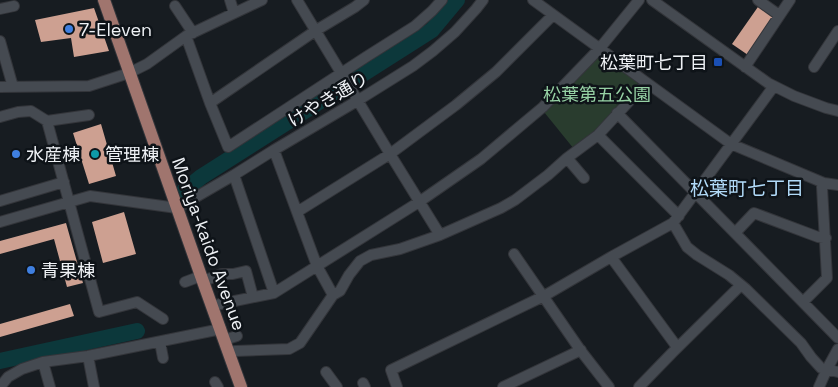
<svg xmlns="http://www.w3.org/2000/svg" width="838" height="387" viewBox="0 0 838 387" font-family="'Space Grotesk','Noto Sans JP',sans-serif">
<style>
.green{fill:#293c2e}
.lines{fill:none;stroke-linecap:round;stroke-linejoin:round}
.river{stroke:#0c383b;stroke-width:16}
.building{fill:#cda091}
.minor-casing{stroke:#33353a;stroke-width:12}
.major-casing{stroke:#33353a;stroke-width:14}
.minor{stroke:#454a51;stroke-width:10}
.major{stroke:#a0756e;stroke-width:12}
.shop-dot{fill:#3f7fe0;stroke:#0e1318;stroke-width:2}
.transit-dot{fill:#1a4fb4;stroke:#0e1318;stroke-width:2}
.culture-dot{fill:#0f9aa8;stroke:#0e1318;stroke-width:2}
.labels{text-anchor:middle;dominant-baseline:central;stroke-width:5;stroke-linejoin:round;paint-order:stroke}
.poi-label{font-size:18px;fill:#eff2f6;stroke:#0e1318;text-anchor:start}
.park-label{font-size:18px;fill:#96d1a4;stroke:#0e1318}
.street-label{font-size:18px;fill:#eff2f6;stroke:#0e1318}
.neighbourhood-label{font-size:19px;fill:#b1daf8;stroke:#0e1318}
</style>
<rect width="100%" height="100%" fill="#171c21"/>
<path class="green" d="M602 56 637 82 639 86 593 135 574 149 544 112 598 57Z"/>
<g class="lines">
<path class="river" d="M184 191 201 177 432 30 457 0
M0 361 137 331"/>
</g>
<path class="building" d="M760 4 776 15 748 55 732 44Z
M94 8 109 51 74 57 71 38 41 42 35 20Z
M101 124 116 176 89 184 73 133Z
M124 212 136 254 103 263 92 222Z
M66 223 83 283 67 287 54 239 0 254V241Z
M70 304 74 316 0 337V324Z"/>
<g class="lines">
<g class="minor-casing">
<path id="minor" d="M230 0 234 13
M297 0 390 154 440 235
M533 0 731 144 824 183 838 185
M652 0 768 83 794 96 826 108 838 111
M758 0 779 15
M175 6 193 33
M0 9 14 6
M186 36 210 103 228 147 366 57 415 26 432 11 442 0
M0 41 13 87
M745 67 790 0
M814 67 838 31
M0 87 89 86 129 73 147 64 186 36 262 0
M210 103 315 31 355 7 364 0
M617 113 838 338
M0 117 18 112 31 111 47 121 99 312 137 302 163 319
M47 121 89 115
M598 135 679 216
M274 150 317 266 333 295
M567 158 584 178
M234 175 274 293
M0 201 64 182
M297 212 390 154 456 105 496 72 553 15
M0 222 90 196 177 208 234 175 274 150 357 101 413 66 433 51 455 32 476 9 483 0
M673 223 687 247 697 255 729 275 746 289 801 343 811 357 821 368 838 372
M735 233 754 213 818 237 826 238
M514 254 581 351 609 387
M611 257 677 347
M203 281 222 274H233L246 271 253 297
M185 282 201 276
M803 302 827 278 822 187 824 183
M213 306 220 304 274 293 419 202 481 159 543 107 600 48 639 0
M224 340 237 336
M160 342 163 358
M229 353 235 351 289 349 300 343 333 295 340 291 349 275 360 261 371 255 400 249 440 235 501 208 515 200 548 175 567 158 598 135 646 83
M88 356 94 387
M43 362 50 387
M326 372 337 387
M215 382 218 387
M363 383 365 387
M0 387 8 377 22 369 43 362 88 356 221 329
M397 387 391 370 544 296 611 257 673 223 774 86
M503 387 581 350
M639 387 672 353 741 285
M819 387 827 369 838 349"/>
</g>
<g class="major-casing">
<path id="major" d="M104 0 201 276 241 387"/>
</g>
<use href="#minor" class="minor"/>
<use href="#major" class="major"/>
</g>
<g class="shop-dot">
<circle cx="69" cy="29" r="5"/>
<circle cx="16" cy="154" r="5"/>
<circle cx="31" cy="270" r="5"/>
</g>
<rect class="transit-dot" x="713" y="57" width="10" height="10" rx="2.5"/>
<circle class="culture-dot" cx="95" cy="154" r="5"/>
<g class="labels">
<g class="poi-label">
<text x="79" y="29">7-Eleven</text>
<text x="708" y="62" text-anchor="end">松葉町七丁目</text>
<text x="26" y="154">水産棟</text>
<text x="105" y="154">管理棟</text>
<text x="41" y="270">青果棟</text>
</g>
<g class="park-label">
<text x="597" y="94">松葉第五公園</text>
</g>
<g class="street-label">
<text transform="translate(328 99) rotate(-31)">けやき通り</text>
<text transform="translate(209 244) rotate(70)">Moriya-kaido Avenue</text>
</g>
<g class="neighbourhood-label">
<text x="747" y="188">松葉町七丁目</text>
</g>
</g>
</svg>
